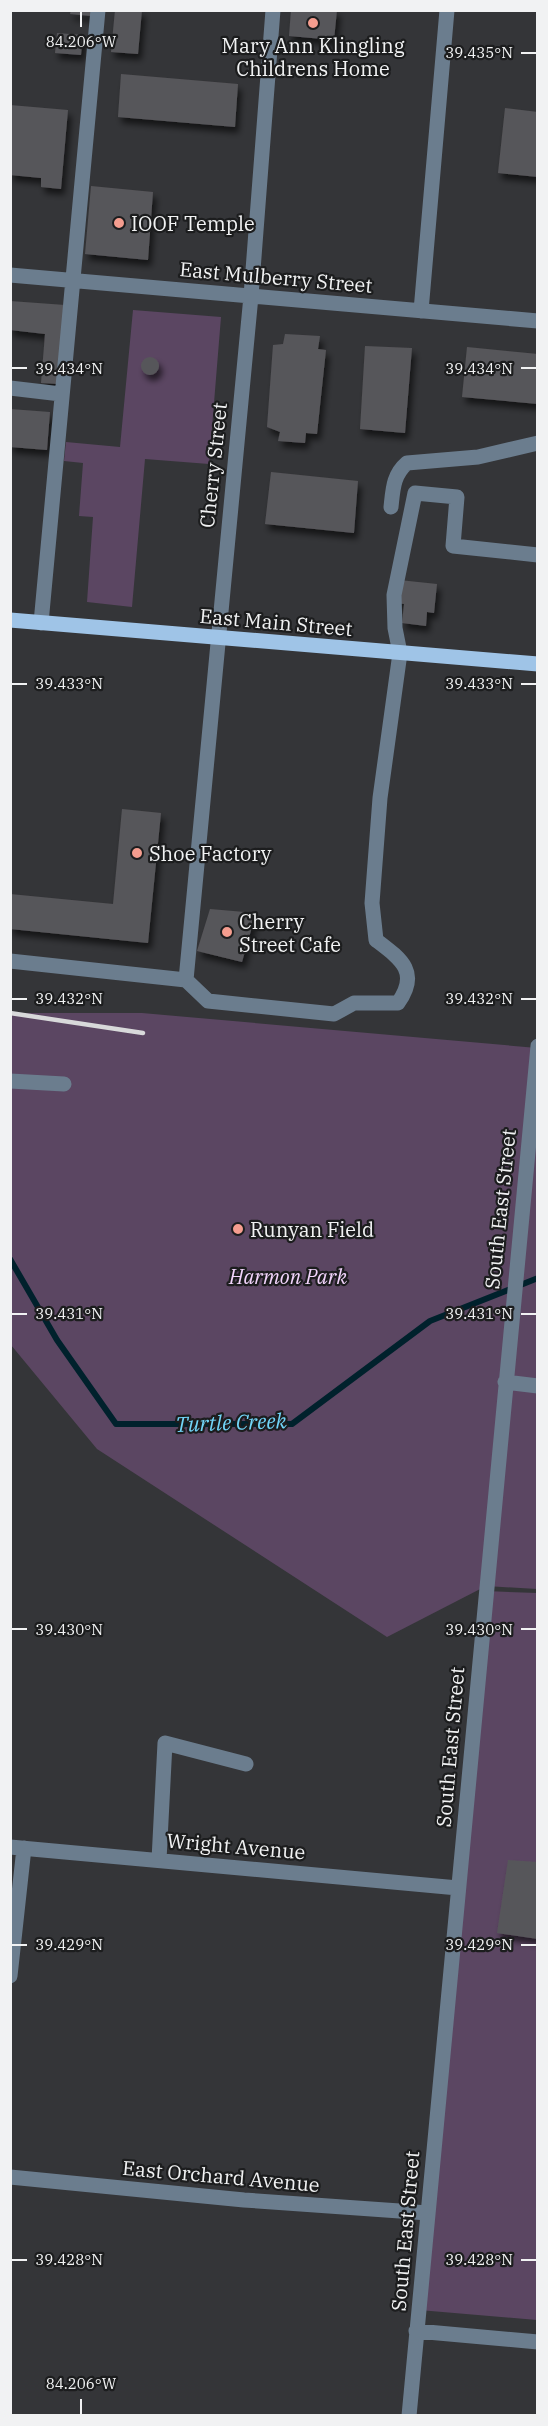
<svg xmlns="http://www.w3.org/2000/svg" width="548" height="2426" viewBox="0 0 548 2426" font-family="'IBM Plex Serif',serif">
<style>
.green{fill:#5b4662}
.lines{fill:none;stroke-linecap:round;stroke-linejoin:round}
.stream{stroke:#00212c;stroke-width:6}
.building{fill:#57565a;filter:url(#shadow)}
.minor{stroke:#6b7d8e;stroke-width:15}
.major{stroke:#9fc4e7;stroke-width:15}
.rail{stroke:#d8d9da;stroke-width:4.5}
.ticks{fill:none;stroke:#f1f2f3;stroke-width:2}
.poi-dot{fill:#f59d8f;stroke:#1c1d1e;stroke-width:2}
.labels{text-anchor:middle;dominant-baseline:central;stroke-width:4.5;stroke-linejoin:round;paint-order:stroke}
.poi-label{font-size:20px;fill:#f1f2f3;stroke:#1c1d1e;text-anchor:start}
.street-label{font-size:20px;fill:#f1f2f3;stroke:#1c1d1e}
.park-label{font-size:20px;font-style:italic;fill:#f3d5fd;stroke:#1c1d1e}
.water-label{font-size:21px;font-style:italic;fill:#71d5f8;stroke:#1c1d1e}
.ticks-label{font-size:15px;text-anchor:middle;fill:#f1f2f3;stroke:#1c1d1e;stroke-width:4.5;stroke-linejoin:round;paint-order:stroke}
</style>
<defs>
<filter id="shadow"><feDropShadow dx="3.5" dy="6" stdDeviation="3" flood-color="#0009"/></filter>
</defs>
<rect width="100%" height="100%" fill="#343538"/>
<path class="green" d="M133 310 221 317 209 464 145 459 132 607 87 602 93 517 79 516 83 463 64 461 66 442 120 447Z
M10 1013H142L537 1048V1589L486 1586 387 1637 97 1449 11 1345Z
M485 1591 537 1593V2320L419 2310Z"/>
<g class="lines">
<path class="stream" d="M10 1259 57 1340 116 1424H292L430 1321 538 1278"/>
</g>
<path class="building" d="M71 10H91V16L70 14Z
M115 10H142L138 54 111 52Z
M291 10H337L334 40 289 36Z
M57 33 83 35 81 55 55 53Z
M121 74 238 84 235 127 118 117Z
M10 105 68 110 61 189 41 187V178L10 175Z
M505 108 538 112V177L498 173Z
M91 186 153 192 148 260 85 254Z
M10 301 65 305 58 384 41 383 45 334 10 330Z
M285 334 320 336 318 349 326 350 317 434 306 433 305 443 278 441 280 432 267 427 273 345 283 344Z
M365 346 412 348 405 433 360 429Z
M467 347 538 354V404L462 397Z
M141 366a9 9 0 1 1 18 0a9 9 0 1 1-18 0Z
M10 409 50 412 47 450 10 447Z
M271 472 358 481 354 533 265 524Z
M399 580 437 584 434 613 427 612 426 626 402 623 404 604 396 603Z
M122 809 161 813 148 943 10 929V894L113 904Z
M210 909 256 913 242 962 197 951Z
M508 1860 538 1862V1939L497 1933Z"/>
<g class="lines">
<path class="minor" d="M10 275 538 321
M421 311 447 10
M10 388 61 394
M391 507C393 489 393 475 407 463L478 457 538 443
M41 623 98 10
M10 961 186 980 208 1001 334 1014 354 1003H398C420 972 401 959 376 940L372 903 380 798 400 653 395 628 394 595 415 493 457 497 453 546 538 555
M186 980 251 296 273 10
M10 1081 64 1084
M505 1382 538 1386
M10 1847 458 1888
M159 1860 165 1743 246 1764
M10 1976 24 1848
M10 2177 244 2200 428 2213
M416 2331 538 2342
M409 2416 538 1046"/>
<path class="major" d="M10 620 538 664"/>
<path class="rail" d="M10 1013 143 1033"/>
</g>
<path class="ticks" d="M81 12V27M521 53H536M12 368H27M521 368H536M12 684H27M521 684H536M12 999H27M521 999H536M12 1314H27M521 1314H536M12 1629H27M521 1629H536M12 1945H27M521 1945H536M12 2260H27M521 2260H536M81 2399V2414"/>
<g class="poi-dot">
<circle cx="313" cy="23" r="6"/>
<circle cx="119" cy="223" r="6"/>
<circle cx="137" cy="853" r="6"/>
<circle cx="227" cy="932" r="6"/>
<circle cx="238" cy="1229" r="6"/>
</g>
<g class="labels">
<g class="poi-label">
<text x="313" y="45" text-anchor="middle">Mary Ann Klingling<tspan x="313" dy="23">Childrens Home</tspan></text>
<text x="131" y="223">IOOF Temple</text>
<text x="149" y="853">Shoe Factory</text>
<text x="239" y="921">Cherry<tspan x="239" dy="23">Street Cafe</tspan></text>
<text x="250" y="1229">Runyan Field</text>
</g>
<g class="street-label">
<text transform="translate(276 277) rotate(5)">East Mulberry Street</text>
<text transform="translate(213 465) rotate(-84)">Cherry Street</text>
<text transform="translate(276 622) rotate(5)">East Main Street</text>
<text transform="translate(500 1209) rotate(-84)">South East Street</text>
<text transform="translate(450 1747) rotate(-85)">South East Street</text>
<text transform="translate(236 1846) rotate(5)">Wright Avenue</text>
<text transform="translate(221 2176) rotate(5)">East Orchard Avenue</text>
<text transform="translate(405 2231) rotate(-85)">South East Street</text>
</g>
<g class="park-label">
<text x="288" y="1276">Harmon Park</text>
</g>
<g class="water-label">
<text transform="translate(231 1422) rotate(-2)">Turtle Creek</text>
</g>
</g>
<g class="ticks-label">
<text x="81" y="47">84.206°W</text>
<text x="479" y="58">39.435°N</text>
<text x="69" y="374">39.434°N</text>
<text x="479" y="374">39.434°N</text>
<text x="69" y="689">39.433°N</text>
<text x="479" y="689">39.433°N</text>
<text x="69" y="1004">39.432°N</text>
<text x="479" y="1004">39.432°N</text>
<text x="69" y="1319">39.431°N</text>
<text x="479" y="1319">39.431°N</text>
<text x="69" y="1635">39.430°N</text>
<text x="479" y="1635">39.430°N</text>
<text x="69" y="1950">39.429°N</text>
<text x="479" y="1950">39.429°N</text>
<text x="69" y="2265">39.428°N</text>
<text x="479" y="2265">39.428°N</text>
<text x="81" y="2389">84.206°W</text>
</g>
<rect width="548" height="2426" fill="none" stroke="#f1f2f3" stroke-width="24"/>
</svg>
